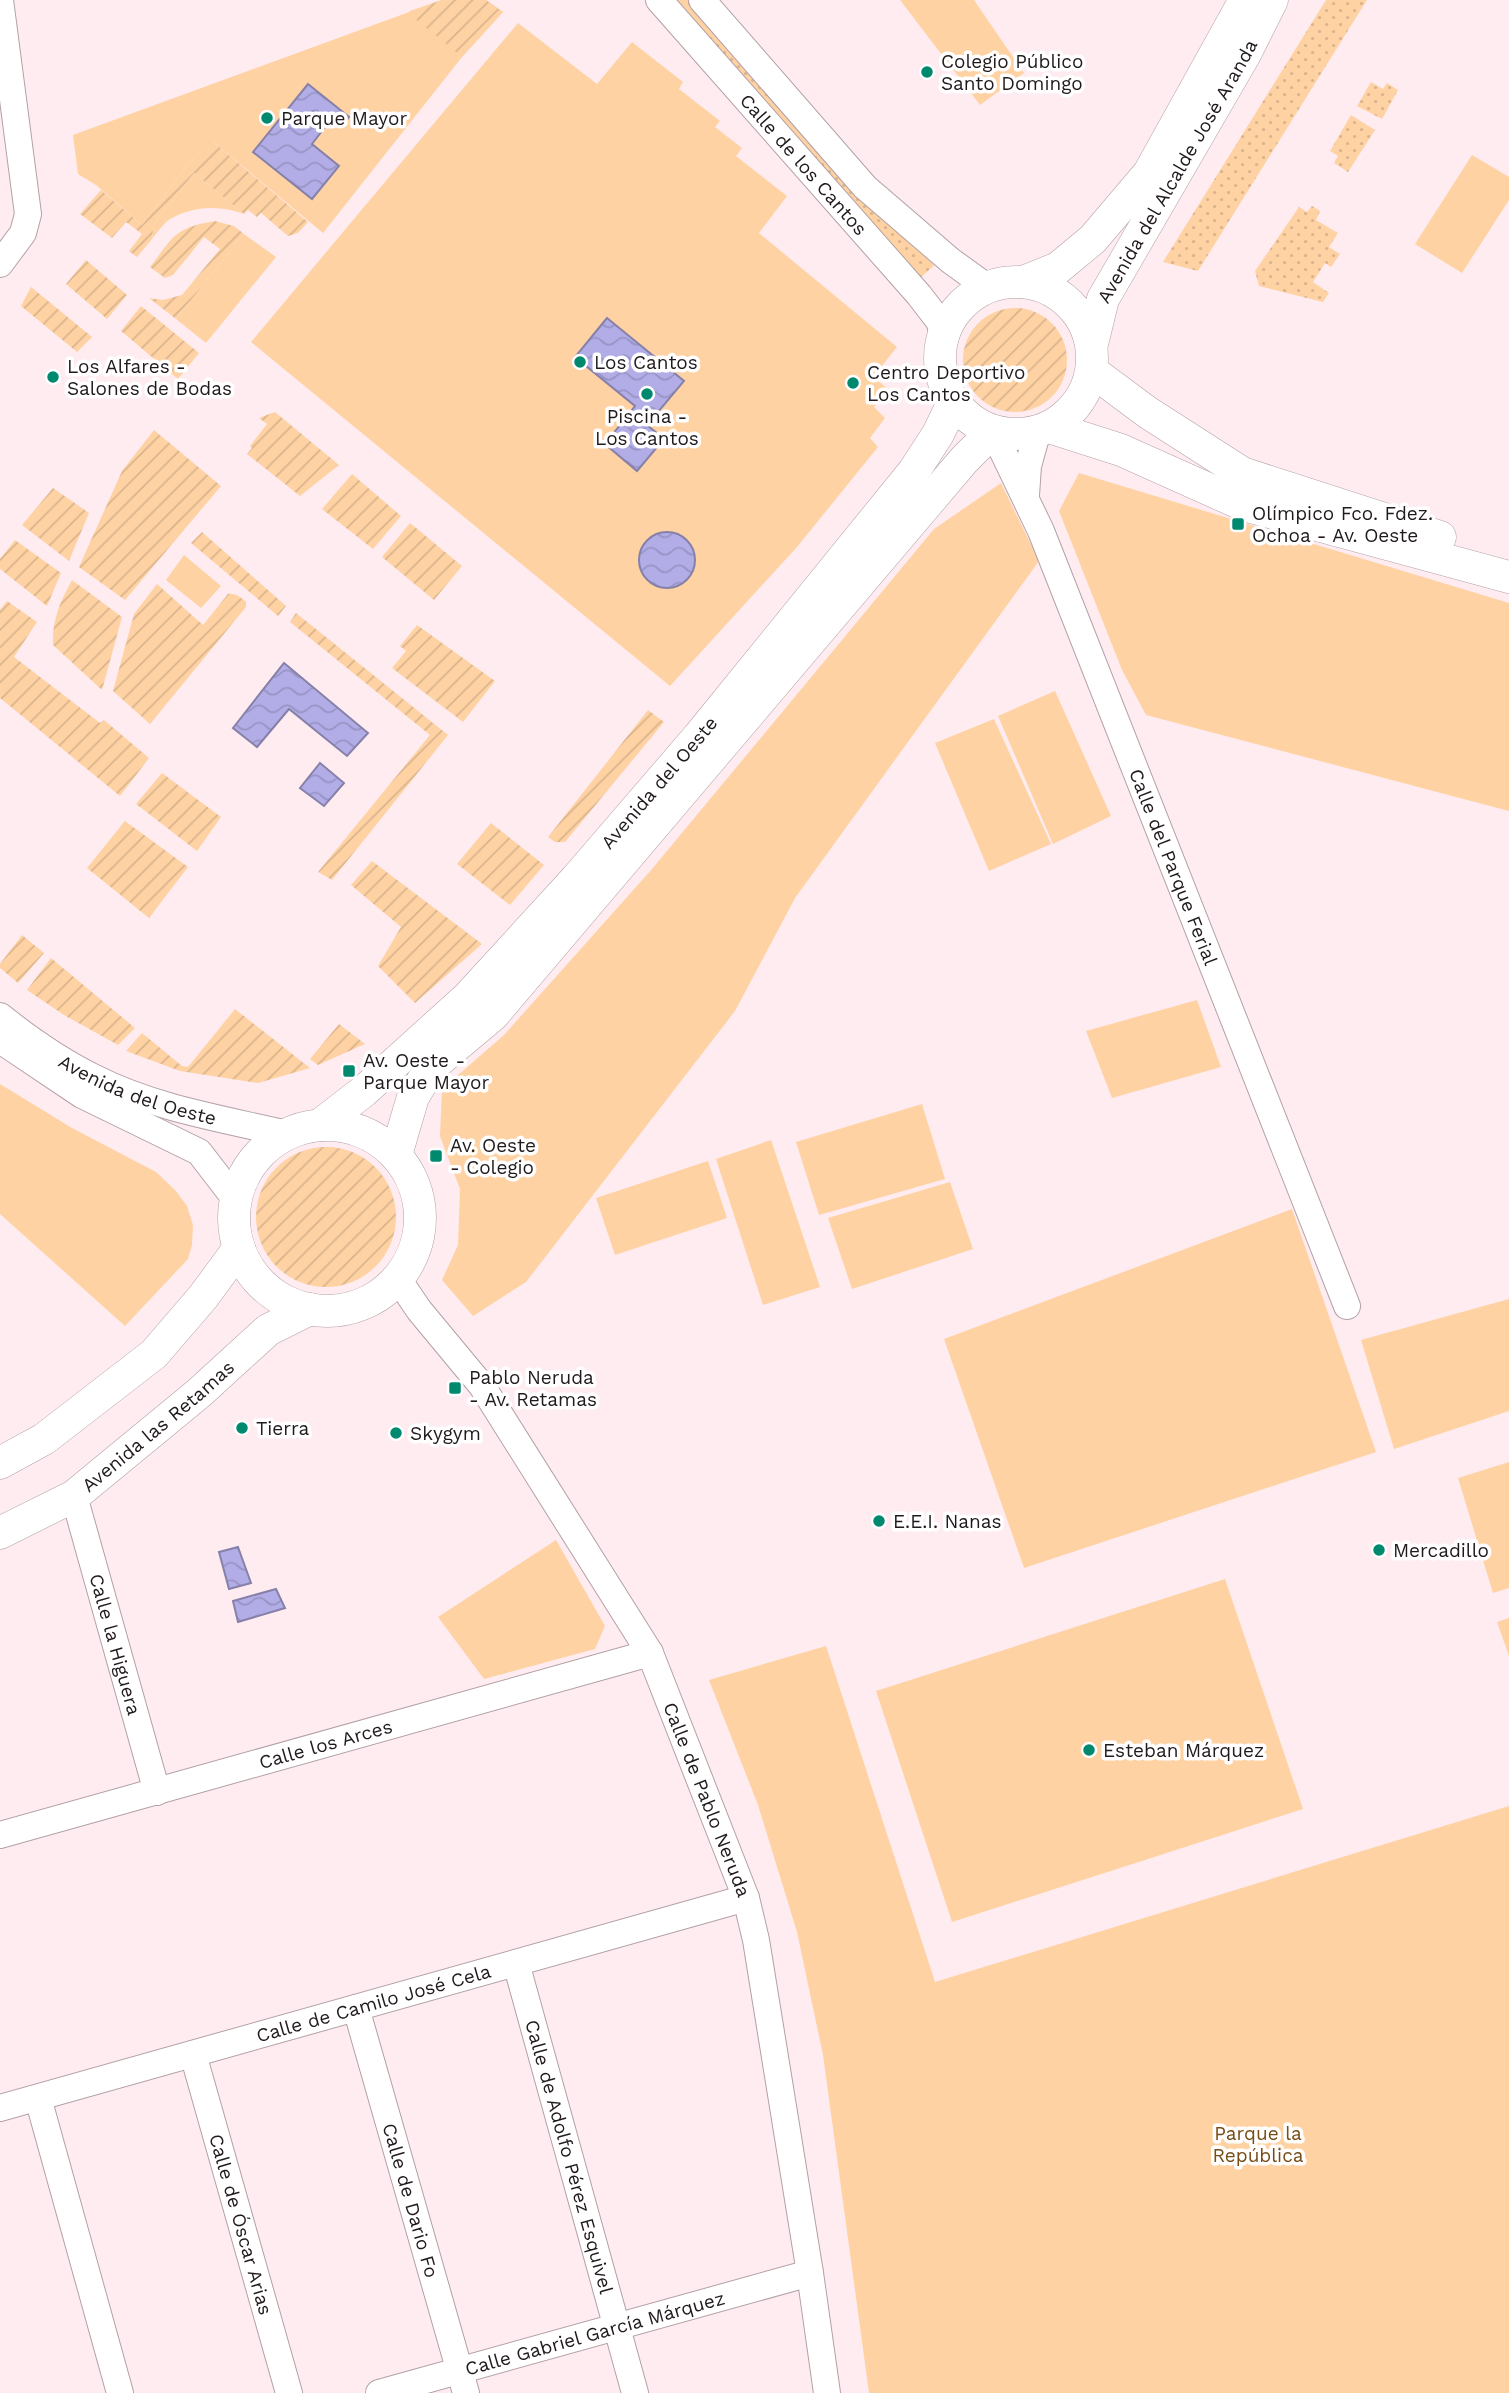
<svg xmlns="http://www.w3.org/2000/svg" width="1509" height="2393" viewBox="0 0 1509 2393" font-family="'Work Sans',sans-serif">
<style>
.grass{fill:url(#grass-dots)}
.park{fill:#ffd2a3}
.garden{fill:url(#garden-furrows)}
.water{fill:url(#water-waves);stroke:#8681a9;stroke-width:2}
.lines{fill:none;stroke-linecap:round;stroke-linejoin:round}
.minor-casing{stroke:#b2a1a6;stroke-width:28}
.tertiary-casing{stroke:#b2a1a6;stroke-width:33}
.minor{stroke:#fff;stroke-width:26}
.tertiary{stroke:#fff;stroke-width:32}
.poi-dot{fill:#01896f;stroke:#fff;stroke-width:2.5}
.labels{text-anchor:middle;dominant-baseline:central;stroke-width:7;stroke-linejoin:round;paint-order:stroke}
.poi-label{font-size:19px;fill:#201a1c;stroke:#fff;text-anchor:start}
.street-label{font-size:19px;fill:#201a1c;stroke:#fff}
.park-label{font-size:19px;fill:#774d16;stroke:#fff}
</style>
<defs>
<pattern id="grass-dots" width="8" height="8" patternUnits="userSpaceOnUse" patternTransform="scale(1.75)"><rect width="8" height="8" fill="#ffd2a3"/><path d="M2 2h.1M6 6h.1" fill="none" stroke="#dab48c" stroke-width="1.8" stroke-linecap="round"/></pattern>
<pattern id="garden-furrows" width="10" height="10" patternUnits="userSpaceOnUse" patternTransform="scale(1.75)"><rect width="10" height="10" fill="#ffd2a3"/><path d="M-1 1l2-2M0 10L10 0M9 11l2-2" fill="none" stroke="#dab48c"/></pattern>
<pattern id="water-waves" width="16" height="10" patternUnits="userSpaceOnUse" patternTransform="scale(1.75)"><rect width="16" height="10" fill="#b2ade6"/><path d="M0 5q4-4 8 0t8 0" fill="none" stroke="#9994c5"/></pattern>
</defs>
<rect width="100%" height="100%" fill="#ffecf1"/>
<path class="grass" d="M667 0H694L939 261 918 280Z
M1326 0H1367L1198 271 1163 262Z
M1371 82 1383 89 1387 83 1398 90 1382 119 1357 106Z
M1351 115 1375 130 1348 172 1334 163 1338 156 1330 151Z
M1312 206 1320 211 1316 220 1338 233 1329 247 1340 254 1331 267 1325 263 1313 282 1329 293 1323 302 1259 286 1255 271 1299 207 1307 212Z"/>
<path class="park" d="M442 0H486L503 12 462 57 323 233 211 140 186 167 142 225 96 185 78 174 73 135Z
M900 0H974L1024 73 980 105Z
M518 23 597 84 632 42 683 82 679 89 720 121 715 127 742 148 736 156 787 196 759 233 897 347 873 377 888 389 874 407 885 418 870 438 878 447 797 547 670 686 251 342Z
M1472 155 1509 177V200L1462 273 1415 244Z
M194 173 244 214C222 205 193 206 172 218 164 222 158 232 152 239L154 224Z
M244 234 276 257 206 343 176 319Z
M1079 473 1509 603V811L1146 715 1122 670 1059 511Z
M1001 483 1039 561 795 898 735 1011 526 1282 473 1316 442 1280 458 1245 460 1189 440 1136 442 1089 504 1035 652 869 934 529Z
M184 555 221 586 201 608 166 580Z
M1055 691 1111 816 1053 844 998 716Z
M994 719 1051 844 989 871 935 743Z
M1197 1000 1221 1067 1112 1098 1086 1031Z
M0 1084 72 1128 156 1172 176 1191 187 1206 193 1225 192 1245 188 1259 125 1326 0 1214Z
M922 1104 945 1179 819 1215 796 1142Z
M771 1140 820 1287 763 1305 716 1159Z
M708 1161 727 1218 615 1255 596 1198Z
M950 1182 973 1249 852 1289 828 1218Z
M1292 1209 1376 1452 1024 1568 944 1339Z
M1509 1299V1411L1394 1449 1361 1340Z
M1509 1462V1588L1493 1593 1458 1478Z
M556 1540 605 1626 595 1649 484 1679 438 1617Z
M1225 1579 1303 1809 952 1922 876 1691Z
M1509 1618V1656L1497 1622Z
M826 1646 935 1982 1509 1806V2393H869L823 2055 797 1932 758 1805 709 1680Z"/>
<path class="garden" d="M442 0H486L503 12 462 57 413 17 410 11Z
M211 140 308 222 298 233 288 236 261 213 257 217 248 210 244 214 194 173 154 224 152 239 137 257 129 251 142 234 126 222 112 238 80 214 101 190 142 225 186 167Z
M215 221 234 226 244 234 176 319 149 298 163 300 182 295 220 249 204 237 173 275 165 278 150 267C174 236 174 228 215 221Z
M86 260 127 295 107 319 66 284Z
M31 287 92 337 77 352 21 306Z
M141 306 199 353 178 379 121 331Z
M963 360a52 52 0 1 1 104 0a52 52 0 1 1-104 0Z
M275 412 339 465 300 496 247 454 252 448 250 446 267 424 259 418Z
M154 430 221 486 125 600 79 567 122 471Z
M352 474 401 516 373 549 322 509Z
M53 488 89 513 69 561 22 525Z
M410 523 462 566 434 600 382 557Z
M202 532 286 606 278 616 191 543Z
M15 540 61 573 47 606 0 569V559Z
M72 580 122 617 102 690 53 645C52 620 60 602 72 580Z
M157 584 203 625 228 594C236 593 240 597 246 602V607L150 724 113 691 134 614Z
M7 601 37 622 14 657 100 723 104 720 149 758 120 796 0 698V610Z
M296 613 448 735 332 880 318 872 430 735 290 622Z
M417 625 495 681 463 722 392 668 406 651 400 646Z
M648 710 664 722 565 842H555L548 837Z
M162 773 221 817 197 851 136 804Z
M125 821 188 867 149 918 87 868Z
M491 823 544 865 510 905 457 864Z
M372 861 482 944 415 1003 378 966 401 927 351 885Z
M22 935 44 953 18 983 0 968V964Z
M51 958 135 1028 118 1045 64 1015 27 990Z
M235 1009 310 1068 258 1083 180 1071 126 1051 142 1033 182 1066 188 1067Z
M339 1024 365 1044 318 1065 310 1059Z
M256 1217a70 70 0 1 1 140 0a70 70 0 1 1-140 0Z"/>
<path class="water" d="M308 84 349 117 342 126 332 118 312 144 339 166 312 199 253 152Z
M607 318 684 381 647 425 664 439 637 471 605 444 635 406 575 357Z
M639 560a28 28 0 1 1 56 0a28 28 0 1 1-56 0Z
M284 663 368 733 347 756 289 709 257 747 233 728Z
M320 763 344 783 324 806 300 788Z
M238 1547 251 1583 229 1589 219 1552Z
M276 1589 285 1608 238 1622 233 1601Z"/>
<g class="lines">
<g class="minor-casing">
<g id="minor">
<path id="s1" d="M659 0 919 295 939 321 943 333"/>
<path d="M702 0 865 187 951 261 987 287"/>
<path d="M0 264 23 233 28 214 0 0"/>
<path id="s2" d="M993 431 1041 531 1347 1306"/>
<path d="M1026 495 1028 466 1038 430"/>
<path id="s3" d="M0 1016C30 1040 60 1061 95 1078 154 1108 223 1119 287 1134"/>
<path d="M0 1040 82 1095 199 1152 236 1200"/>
<path id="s4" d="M398 1279 419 1310 482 1386 650 1653 746 1898 756 1940 810 2273 827 2393"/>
<path id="s5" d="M74 1496 157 1792"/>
<path id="s6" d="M0 1835 650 1653"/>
<path id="s7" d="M516 1963 635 2393"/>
<path id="s8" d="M356 2008 466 2393"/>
<path id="s9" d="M193 2054 289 2393"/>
<path d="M38 2098 120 2393"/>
<path id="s10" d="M0 2108 746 1898"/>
<path id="s11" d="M379 2393 810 2273"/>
</g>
</g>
<g class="tertiary-casing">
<g id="tertiary">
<path d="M1023 282 1058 268 1093 239 1149 173 1245 0"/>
<circle cx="1016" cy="358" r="76"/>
<path id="s12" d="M1092 344 1103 299 1245 54 1272 0"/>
<path d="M1092 371 1147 412 1242 473 1440 537"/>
<path d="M1049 427 1121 450 1244 505 1509 577"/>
<path id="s13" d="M320 1125 364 1091 468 997 576 879 699 736 914 471 938 434 953 403"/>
<circle cx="327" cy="1218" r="93"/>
<path d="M396 1155 413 1097 431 1067 493 1015 964 460 993 431"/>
<path d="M0 1463 44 1439 154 1354 203 1297 239 1248"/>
<path id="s14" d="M0 1533 74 1496 199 1393 268 1330 310 1309"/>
</g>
</g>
<use href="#minor" class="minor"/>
<use href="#tertiary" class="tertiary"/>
</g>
<g class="poi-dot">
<circle cx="927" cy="72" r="7"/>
<circle cx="267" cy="118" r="7"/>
<circle cx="580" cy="362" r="7"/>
<circle cx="53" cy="377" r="7"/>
<circle cx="853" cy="383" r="7"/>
<circle cx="647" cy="394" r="7"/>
<rect x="1231" y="517" width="14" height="14" rx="3.5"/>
<rect x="342" y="1064" width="14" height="14" rx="3.5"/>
<rect x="429" y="1149" width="14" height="14" rx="3.5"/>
<rect x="448" y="1381" width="14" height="14" rx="3.5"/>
<circle cx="242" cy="1428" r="7"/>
<circle cx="396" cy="1433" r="7"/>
<circle cx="879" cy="1521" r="7"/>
<circle cx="1379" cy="1550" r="7"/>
<circle cx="1089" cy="1750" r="7"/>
</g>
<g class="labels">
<g class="poi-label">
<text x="941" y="61">Colegio Público<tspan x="941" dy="22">Santo Domingo</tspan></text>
<text x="281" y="118">Parque Mayor</text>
<text x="594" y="362">Los Cantos</text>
<text x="67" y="366">Los Alfares -<tspan x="67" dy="22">Salones de Bodas</tspan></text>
<text x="867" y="372">Centro Deportivo<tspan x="867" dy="22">Los Cantos</tspan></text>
<text x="647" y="416" text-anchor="middle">Piscina -<tspan x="647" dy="22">Los Cantos</tspan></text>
<text x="1252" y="513">Olímpico Fco. Fdez.<tspan x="1252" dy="22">Ochoa - Av. Oeste</tspan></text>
<text x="363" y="1060">Av. Oeste -<tspan x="363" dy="22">Parque Mayor</tspan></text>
<text x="450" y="1145">Av. Oeste<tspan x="450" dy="22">- Colegio</tspan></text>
<text x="469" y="1377">Pablo Neruda<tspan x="469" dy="22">- Av. Retamas</tspan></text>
<text x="256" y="1428">Tierra</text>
<text x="410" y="1433">Skygym</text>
<text x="893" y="1521">E.E.I. Nanas</text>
<text x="1393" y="1550">Mercadillo</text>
<text x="1103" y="1750">Esteban Márquez</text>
</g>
<g class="street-label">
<text stroke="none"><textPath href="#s1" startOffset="219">Calle de los Cantos</textPath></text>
<text stroke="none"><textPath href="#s12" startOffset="194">Avenida del Alcalde José Aranda</textPath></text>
<text stroke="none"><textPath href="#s13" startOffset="483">Avenida del Oeste</textPath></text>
<text stroke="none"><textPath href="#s2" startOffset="472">Calle del Parque Ferial</textPath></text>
<text stroke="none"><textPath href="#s3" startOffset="158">Avenida del Oeste</textPath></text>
<text stroke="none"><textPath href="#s14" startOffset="192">Avenida las Retamas</textPath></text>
<text stroke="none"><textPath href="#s5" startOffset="154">Calle la Higuera</textPath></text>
<text stroke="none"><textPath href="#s6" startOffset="338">Calle los Arces</textPath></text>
<text stroke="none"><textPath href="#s4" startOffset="609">Calle de Pablo Neruda</textPath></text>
<text stroke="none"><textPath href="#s10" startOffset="388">Calle de Camilo José Cela</textPath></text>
<text stroke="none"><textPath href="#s7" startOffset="201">Calle de Adolfo Pérez Esquivel</textPath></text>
<text stroke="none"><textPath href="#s8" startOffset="200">Calle de Dario Fo</textPath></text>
<text stroke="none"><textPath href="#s9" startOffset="177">Calle de Óscar Arias</textPath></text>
<text stroke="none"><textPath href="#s11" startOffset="224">Calle Gabriel García Márquez</textPath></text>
</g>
<g class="park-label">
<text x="1258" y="2133">Parque la<tspan x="1258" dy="22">República</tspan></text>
</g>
</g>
</svg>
